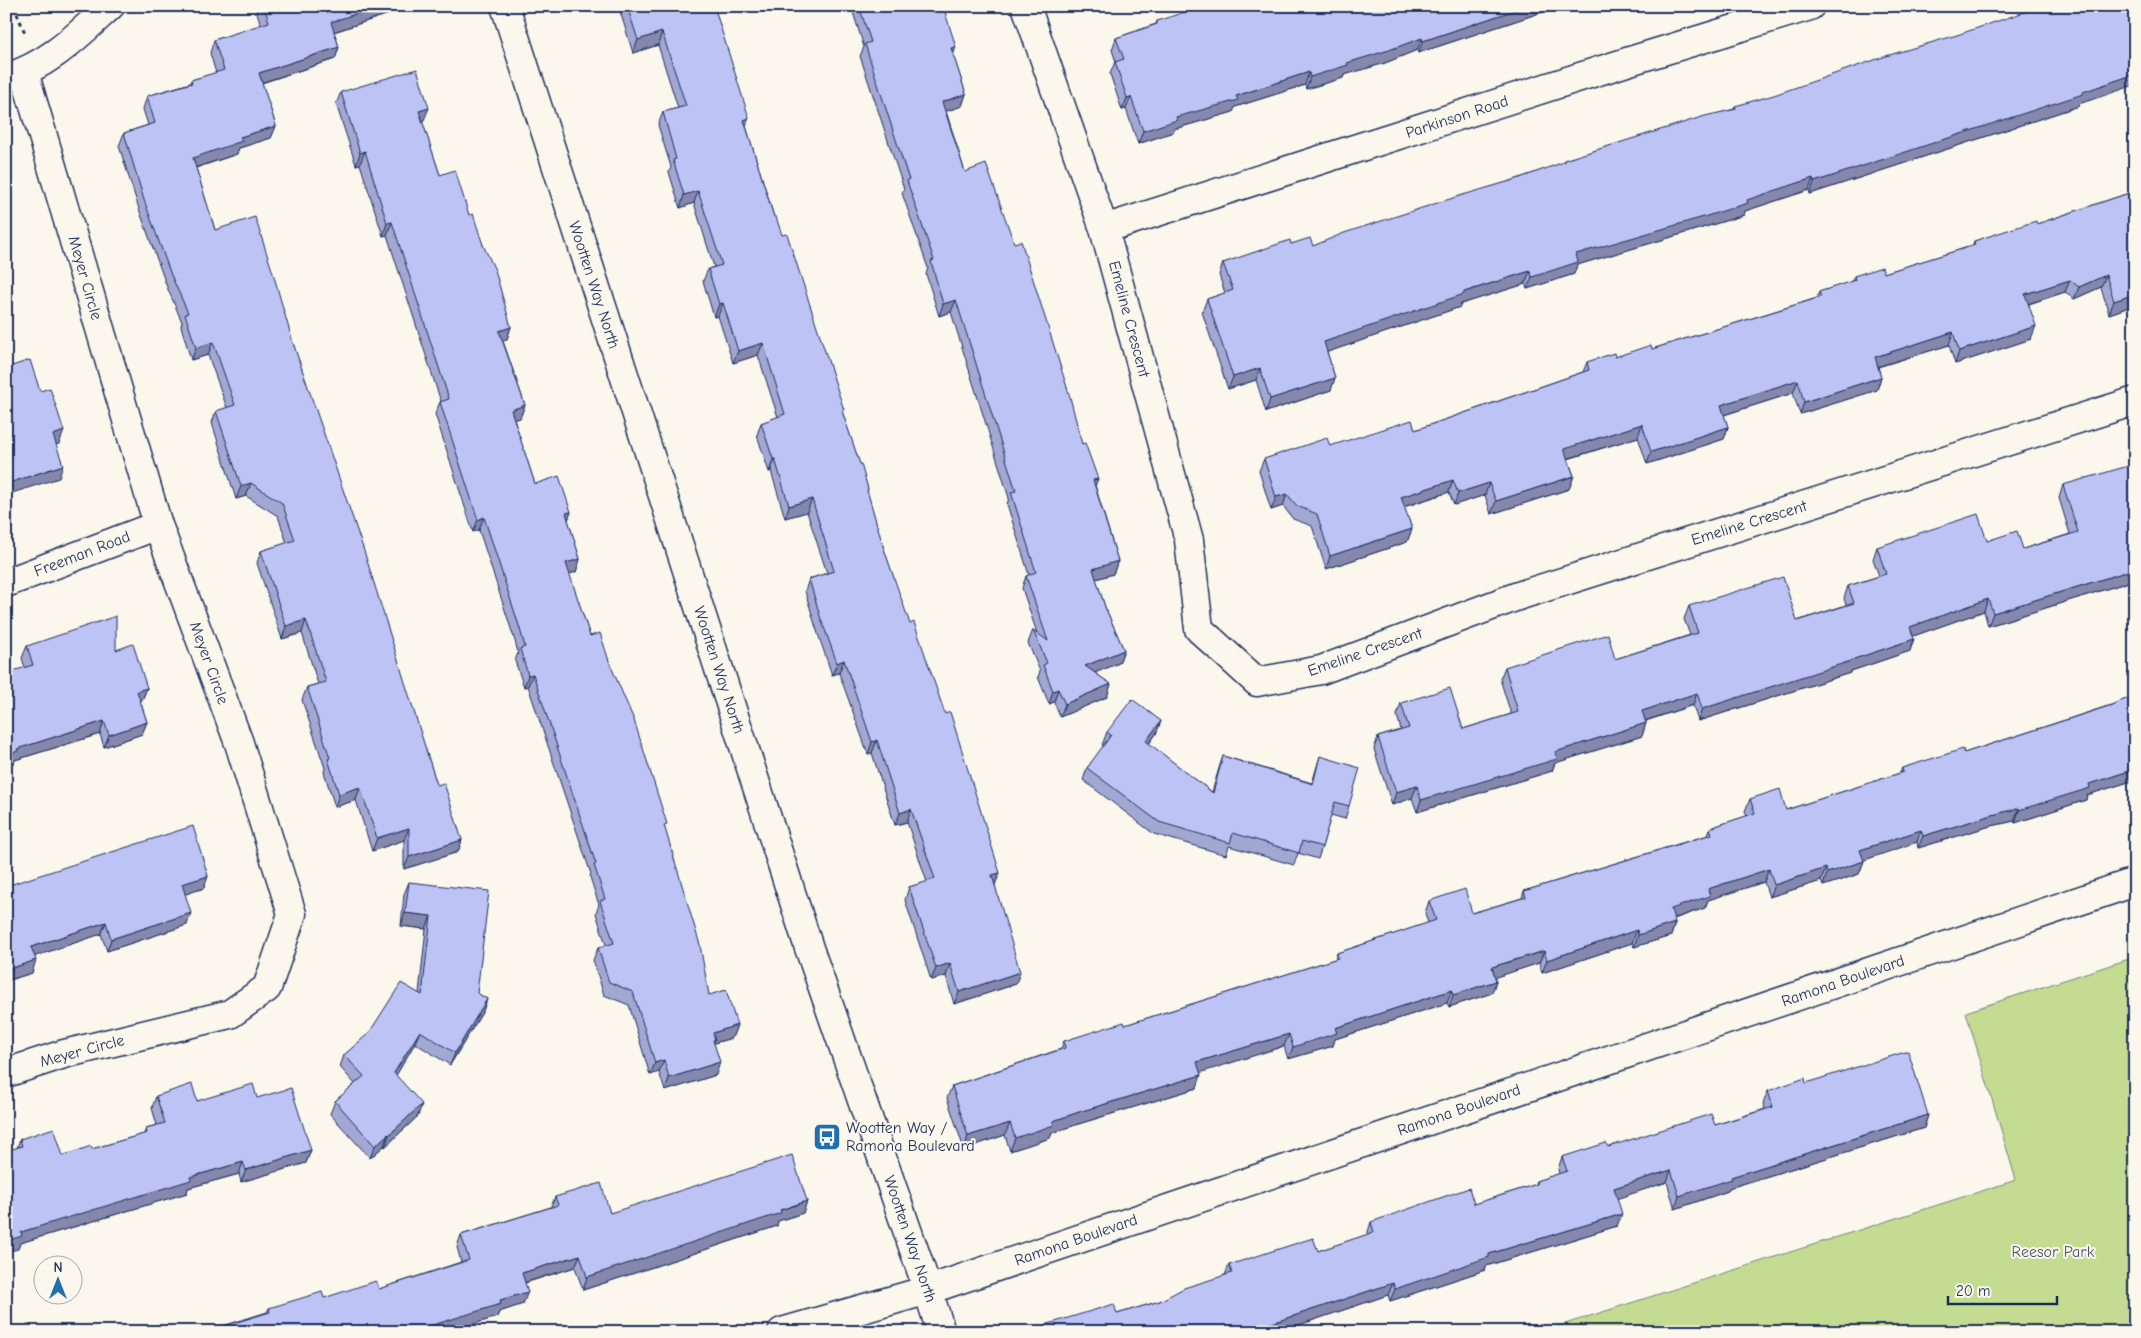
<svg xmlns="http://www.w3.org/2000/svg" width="2141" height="1338" viewBox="0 0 2141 1338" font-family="'Comic Neue',sans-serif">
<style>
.green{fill:#c3dc92;stroke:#6f8678}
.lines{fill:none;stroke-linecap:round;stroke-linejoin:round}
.street-casing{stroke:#1b2f5e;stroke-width:31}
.secondary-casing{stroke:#1b2f5e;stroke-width:31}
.path{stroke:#1b2f5e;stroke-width:3;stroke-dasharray:4 4;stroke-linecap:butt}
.street{stroke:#fbf7ec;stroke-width:28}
.secondary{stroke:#fbf7ec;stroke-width:28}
.wall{fill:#a3a8d3;stroke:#1b2f5e}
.shaded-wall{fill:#8588ac;stroke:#1b2f5e}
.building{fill:#bec3f5;stroke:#1b2f5e}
.labels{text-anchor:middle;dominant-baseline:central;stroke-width:4;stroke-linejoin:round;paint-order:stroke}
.street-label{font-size:16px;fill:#1b2f5e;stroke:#fbf7ec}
.poi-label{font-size:16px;fill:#1b2f5e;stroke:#fbf7ec;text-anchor:start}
.park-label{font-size:16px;fill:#455a6b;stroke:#fbf7ec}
</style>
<rect width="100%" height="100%" fill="#fbf7ec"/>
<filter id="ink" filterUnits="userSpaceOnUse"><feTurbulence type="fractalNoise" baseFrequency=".02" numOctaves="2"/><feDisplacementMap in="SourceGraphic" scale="10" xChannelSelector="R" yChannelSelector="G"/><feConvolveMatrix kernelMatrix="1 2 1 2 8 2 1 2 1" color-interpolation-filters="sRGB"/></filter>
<g filter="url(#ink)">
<path class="green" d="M2135 957V1332H1540L2016 1180 1966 1012Z"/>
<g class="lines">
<g class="street-casing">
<path id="street" d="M1026 6 1104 229 1189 540 1199 629 1257 682 1321 670 1518 596 2135 401
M1104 229 1633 60 1810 6
M6 583 158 525
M6 1073 64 1054 230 1014 267 988 292 914 239 743 158 525 24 72
M782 1332 928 1290 2135 882"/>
</g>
<g class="secondary-casing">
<path id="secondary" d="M505 6 809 948 928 1290 941 1332
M6 78C49 65 77 36 110 6"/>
</g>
<path class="path" d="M14 6 25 33"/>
<use href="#street" class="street"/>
<use href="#secondary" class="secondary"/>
</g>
<path class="wall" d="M258 6H408L407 8 334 32 339 47 335 59 262 83 276 126 271 138 239 148 237 154 196 168 215 230 293 343 437 785 462 840 458 852 404 869V840L372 851 356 800 335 807 324 772 325 768 302 700 307 687 318 684 302 633 282 639 257 563 261 551 287 543 278 516 246 496 236 499 212 423 216 411 227 408 208 355 191 360 181 326 182 322 167 287 140 212 119 146 124 133 148 125 143 109 147 96 190 83 191 80 216 73 210 53 214 40 261 25 256 10Z
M614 6H714L746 126 774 217 843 414 868 489 867 492 884 549 995 885 1016 984 954 1004 946 976 931 980 905 900 909 887 927 882 907 822 895 825 872 753 868 754 839 673 832 675 816 628 805 591 809 579 827 573 807 512 785 518 771 471 769 472 757 435 761 423 778 417 758 355 733 363 718 316 714 317 703 281 708 269 714 267 694 203 680 208 669 172 671 167 658 125 663 112 678 108 658 45 633 53 619 8 615 10Z
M851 6H943L953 55 966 94 962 106 946 111 965 172 1082 444 1095 485 1118 561 1113 574 1096 579 1105 607 1124 650 1119 663 1094 673 1111 684 1107 697 1060 717 1054 702 1049 704 1038 677 1040 671 1028 643 1033 630 1037 633 1022 588 1026 576 1029 575 1007 504 1009 498 951 312 939 316 926 274 928 268 902 193 904 189 860 56 864 47Z
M1225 6H1561L1418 53 1417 50 1385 63 1344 75 1343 78 1306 89 1305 85 1235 107 1233 112 1174 129 1173 132 1138 144 1126 109 1122 110 1110 74 1115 62H1116L1112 50 1116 38 1156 24 1157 21 1206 12Z
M341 92 424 120 422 121 440 175 469 215 483 245 511 327 507 339 503 341 525 405 520 418 514 420 535 484 571 512 568 520 580 559 576 572 569 574 590 636 610 664 665 830 709 995 737 1025 732 1038 714 1043 716 1075 665 1091 659 1072 650 1075 629 1005 604 995 593 960 598 948 606 945 596 913 599 905 590 877 591 874 528 686 524 687 515 661 518 653 515 641 479 530 473 532 435 414 440 402H441L387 235 383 236 360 164 356 165 336 104Z
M2079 104V106L1810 194 1809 190 1745 211 1744 215 1702 228 1577 265 1574 274 1527 289 1525 284 1461 304 1460 307 1327 352 1335 378 1331 390 1266 412 1256 380 1228 389 1202 312 1207 299 1225 293 1219 275 1223 263 1291 244 1313 246 1517 179 1563 163 1564 160 1734 109 1735 106Z
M2135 191V305L2109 314 2101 287 2074 299 2065 292 2029 304 2031 339 1955 364 1949 345 1878 367 1881 377 1877 390 1800 414 1793 393 1724 415 1728 427 1724 439 1647 464 1638 437 1568 459 1574 476 1569 489 1491 514 1485 495 1454 505 1449 492 1404 507 1412 529 1407 542 1326 569 1312 526 1293 519 1283 506 1271 510 1259 471 1264 459 1415 430 1583 372 1587 362 1615 357 1652 349 1730 325 1817 298 1819 292 1851 282 1854 276 1884 273 1972 246 1974 241 2037 224Z
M2063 485 2135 580 1988 626 1984 611 1913 636 1910 651 1851 671 1850 673 1698 721 1693 705 1646 721V723L1642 736 1555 763 1552 771 1417 812 1412 798 1392 805 1374 749 1378 737 1401 730 1397 715 1401 703 1463 729 1511 714 1500 679 1505 667 1615 659 1690 635 1684 619 1689 606 1797 621 1846 605 1844 598 1848 586 1879 576 1873 559 1877 547 1987 541 2023 549 2070 534 2059 498Z
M27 646 116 650 147 688 142 700 140 701 147 722 142 734 104 747 100 734 15 760 14 763 25 668 22 658Z
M2135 696V780L2087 795 2086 800 2015 823 2014 821 1987 827 1918 848 1917 842 1863 860 1864 861 1859 874 1823 886 1821 881 1769 897 1764 882 1708 900 1705 908 1674 919 1675 923 1671 936 1634 947 1632 943 1542 973 1539 963 1495 977 1496 981 1492 993 1449 1007 1447 1003 1335 1039 1333 1046 1288 1059 1284 1046 1200 1072 1197 1088 1075 1125 1052 1133 1050 1138 1010 1151 1005 1135 964 1149 947 1098 952 1086 1061 1049 1064 1041 1125 1025 1335 959 1337 953 1428 923 1425 913 1429 901 1472 913 1522 898 1524 891 1708 835 1710 828 1747 816 1745 811 1750 799 1786 810 1900 773 1902 768 1964 753 2114 704 2115 703Z
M1161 721 1156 734 1149 744 1212 792 1219 768 1223 756 1312 783 1320 756 1349 806 1345 819 1331 815 1322 847 1318 859 1298 853 1294 865 1229 846 1226 855 1154 834 1083 780 1087 768 1104 746 1102 745 1107 732Z
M208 876 204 888 185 894 187 925 107 951 101 934 35 956 32 973 6 981V886Z
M409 882 477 993 487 999 483 1011 450 1065 415 1043 396 1075 418 1116 385 1147 384 1146 370 1158 330 1114 335 1101 355 1084 340 1067 344 1055 419 993 426 929 401 926 404 894Z
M1806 1083 1928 1115 1924 1128 1729 1188 1728 1191 1675 1209 1667 1182 1617 1198V1226L1486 1266 1485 1270 1390 1301 1388 1295 1278 1332H1042L1045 1325 1117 1314 1160 1301 1225 1275 1229 1265 1318 1251 1367 1235 1371 1222 1474 1204 1534 1185 1536 1181 1559 1174 1558 1169 1562 1157 1715 1125 1765 1109 1763 1103 1768 1091Z
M156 1096 197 1101 257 1098 311 1150 306 1163 241 1182 239 1174 188 1188 187 1193 20 1243 18 1249 17 1148 20 1139 63 1156 92 1149 144 1134 146 1128 157 1125 152 1108Z
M555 1197 610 1213 807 1201 803 1213 778 1221 777 1226 583 1290 575 1267 525 1283 523 1304 499 1312 497 1317 447 1332H204L267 1312 269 1308 324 1298 379 1289 461 1262 457 1247 461 1235 551 1207Z"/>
<path class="shaded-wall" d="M379 6H408L407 8 327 34 331 22Z
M616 6H620L619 8 615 10Z
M1527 6H1561L1418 53 1423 41Z
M662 32 658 45 633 53 638 40Z
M1422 38 1417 50 1385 63 1344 75 1343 78 1306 89 1310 77 1347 63Z
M339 47 335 59 254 85 259 73Z
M956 47 952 59 951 48Z
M1309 72 1305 85 1235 107 1233 112 1174 129 1173 132 1138 144 1143 131 1176 117 1236 96Z
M2135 74V85L2079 104V106L1810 194 1814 182Z
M966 94 962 106 938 114 942 102Z
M1131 97 1126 109 1122 110 1127 98Z
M429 108 424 120 415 123 419 111Z
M749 118 744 131V120Z
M276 126 271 138 239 148 237 154 188 170 193 158 240 137Z
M365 151 360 164 356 165 360 153Z
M1813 178 1809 190 1745 211 1744 215 1702 228 1577 265 1574 274 1527 289 1532 277 1576 254Z
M698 191 694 203 680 208 684 195Z
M392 222 387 235 383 236 387 223Z
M1530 271 1525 284 1461 304 1460 307 1319 355 1324 342 1464 292Z
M2106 275 2101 287 2074 299 2079 287Z
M2070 280 2065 292 2021 306 2025 294Z
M2135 294V305L2109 314 2114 301Z
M956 300 951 312 939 316 943 304Z
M723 303 718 316 714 317 719 304Z
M2036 326 2031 339 1955 364 1959 351Z
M511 327 507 339 495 343 499 331Z
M1953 332 1949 345 1870 369 1875 357Z
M213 342 208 355 191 360 196 348Z
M763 343 758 355 733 363 738 351Z
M1260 368 1256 380 1228 389 1233 377Z
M1881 377 1877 390 1800 414 1804 402Z
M1335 378 1331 390 1266 412 1270 399Z
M1798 380 1793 393 1717 417 1721 405Z
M525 405 520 418 506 422 511 410Z
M1642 424 1638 437 1560 461 1564 449Z
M1728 427 1724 439 1647 464 1651 452Z
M64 431 59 444 49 447 53 435Z
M773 459H775L771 471 769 472Z
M63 465 59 478 6 495V484Z
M1574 476 1569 489 1491 514 1496 501Z
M1098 479 1093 491V480Z
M1453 480 1449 492 1397 509 1401 497Z
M251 483 246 496 236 499 241 486Z
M1489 483 1485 495 1454 505 1458 493Z
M1287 494 1283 506 1271 510 1276 497Z
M812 499 807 512 785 518 789 506Z
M571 512 566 524V513Z
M484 517 479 530 473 532 478 520Z
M1412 529 1407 542 1326 569 1330 556Z
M580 559 576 572 562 576 566 563Z
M1118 561 1113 574 1089 581 1093 569Z
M2135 569V580L1988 626 1993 613Z
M1988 599 1984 611 1905 639 1910 627Z
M306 620 302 633 282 639 286 626Z
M1914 639 1910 651 1851 671 1850 673 1698 721 1702 709Z
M1124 650 1119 663 1080 679 1085 666Z
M844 660 839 673 832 675 837 663Z
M533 674 528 686 524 687 528 675Z
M1111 684 1107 697 1060 717 1065 704Z
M147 688 142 700 132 703 137 691Z
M1058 689 1054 702 1049 704 1053 691Z
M1697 693 1693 705 1638 723 1642 711Z
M104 721 100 734 15 760 14 763 6 766V755L17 749Z
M1161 721 1156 734 1141 754 1146 741Z
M147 722 142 734 104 747 109 735Z
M1646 723 1642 736 1555 763 1552 771 1417 812 1421 800 1555 752Z
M877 740 872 753 868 754 872 742Z
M2135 769V780L2087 795 2086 800 2015 823 2019 810 2089 784Z
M1417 786 1412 798 1392 805 1396 792Z
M360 787 356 800 335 807 339 794Z
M2019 808 2014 821 1987 827 1918 848 1923 836 1992 815Z
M911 809 907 822 895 825 900 813Z
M409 828 404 840 372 851 377 838Z
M1921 830 1917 842 1856 863 1860 850Z
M462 840 458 852 404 869 409 857Z
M1864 861 1859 874 1823 886 1827 873Z
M1826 868 1821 881 1769 897 1774 885Z
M1769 869 1764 882 1708 900 1705 908 1666 921 1671 909 1708 889Z
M1000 873 995 885 992 875Z
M208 876 204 888 177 897 182 884Z
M191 913 187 925 107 951 111 939Z
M405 913 431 916 426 929 401 926Z
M106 922 101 934 27 959 31 947Z
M1675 923 1671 936 1634 947 1638 935Z
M1637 930 1632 943 1542 973 1547 960Z
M1544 951 1539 963 1488 980 1492 967Z
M36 960 32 973 6 981V970Z
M950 963 946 976 931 980 936 968Z
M1020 972 1016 984 954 1004 959 992Z
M1496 981 1492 993 1449 1007 1453 995Z
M1452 990 1447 1003 1335 1039 1333 1046 1288 1059 1293 1047 1335 1028Z
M487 999 483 1011 450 1065 455 1053Z
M737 1025 732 1038 714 1043 711 1052 713 1033Z
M420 1031 415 1043 390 1086 394 1073Z
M1289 1034 1284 1046 1193 1075 1197 1062Z
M664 1060 659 1072 650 1075 655 1063Z
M720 1062 716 1075 665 1091 669 1078Z
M1201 1075 1197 1088 1075 1125 1052 1133 1050 1138 1010 1151 1015 1138 1053 1121 1079 1112Z
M422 1104 418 1116 385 1147 389 1135Z
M1928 1115 1924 1128 1729 1188 1728 1191 1675 1209 1679 1196 1731 1177Z
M1010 1123 1005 1135 964 1149 968 1136Z
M388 1134 384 1146 370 1158 375 1146Z
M311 1150 306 1163 241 1182 246 1170Z
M243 1162 239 1174 188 1188 187 1193 20 1243 18 1249 6 1252V1241L21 1232 190 1177Z
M1671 1170 1667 1182 1610 1201 1614 1188Z
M807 1201 803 1213 778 1221 777 1226 583 1290 587 1277Z
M1622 1214 1617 1226 1486 1266 1485 1270 1390 1301 1395 1289 1489 1254Z
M580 1255 575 1267 517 1285 522 1273Z
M1393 1283 1388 1295 1278 1332H1245Z
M528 1292 523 1304 499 1312 497 1317 447 1332H410L500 1300Z"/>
<path class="building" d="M264 6H379L331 22 339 47 259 73 276 126 240 137 242 141 193 158 215 230 255 217 273 273 293 343 364 551 437 785 444 783 462 840 409 857V828L377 838 360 787 339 794 328 759 330 758 307 687 326 682 306 620 286 626 261 551 295 540 282 503 251 483 241 486 216 411 235 405 213 342 196 348 185 314 188 313 171 275 144 200 124 133 155 123 147 96 192 83 191 80 224 70 214 40 269 22Z
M627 6H714L749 118 744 120 774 217H776L782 235 787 234 844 410 842 411 860 464H861L868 489 867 490 884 549 910 624 914 622 945 714 950 712 1000 873 992 875 1020 972 959 992 950 963 936 968 909 887 935 879 911 809 900 813 877 740 872 742 844 660 837 663 820 616 809 579 834 571 812 499 789 506 775 459H773L761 423 785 414 763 343 738 351 723 303 719 304 708 269 722 265 698 191 684 195 673 160 676 159 663 112 686 106 662 32 638 40Z
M859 6H943L956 47 951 48 966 94 942 102 965 172 986 164 1014 243 1021 241 1070 397 1082 444 1085 443 1098 479 1093 480 1118 561 1093 569 1105 607 1124 650 1085 666 1111 684 1065 704 1058 689 1053 691 1043 665 1047 663 1033 630 1048 641 1026 576 1036 572 1011 492 1016 491 956 300 943 304 931 261 934 260 907 181 909 180 865 44 871 42Z
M1204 6 1206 12 1225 6H1527L1423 41 1422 38 1389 50 1347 63 1348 65 1310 77 1309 72 1236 96 1238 100 1176 117 1177 120 1143 131 1131 97 1127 98 1115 62 1124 59 1116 38 1157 24V21Z
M2042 6H2135V74L2083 92V94L1814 182 1813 178 1747 200 1748 203 1707 216 1576 254 1578 262 1532 277 1530 271 1464 292V294L1324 342 1335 378 1270 399 1260 368 1233 377 1207 299 1233 290 1223 263 1290 240 1291 244 1310 238 1313 246 1344 233 1456 197 1517 179 1564 162V160L1705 116 1736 109 1735 106 1774 95 1886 56 1957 35Z
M417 69 429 108 419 111 440 175 455 170 469 215 473 214 483 245 495 270 511 327 499 331 525 405 511 410 535 484 559 476 571 512 566 513 580 559 566 563 590 636 600 633 610 664 634 720 667 824 664 825 700 945 709 995 726 990 737 1025 713 1033 715 1040H713L720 1062 669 1078 664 1060 655 1063 633 992 609 982 598 948 614 943 600 901 605 899 594 865 596 864 533 674 528 675 520 649 525 647 520 629 484 517 478 520 440 402 449 399 392 222 387 223 365 151 360 153 341 92Z
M2135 191V294L2114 301 2106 275 2079 287 2070 280 2025 294 2036 326 1959 351 1953 332 1875 357 1881 377 1804 402 1798 380 1721 405 1728 427 1651 452 1642 424 1564 449 1574 476 1496 501 1489 483 1458 493 1453 480 1401 497 1412 529 1330 556 1317 514 1297 506 1287 494 1276 497 1264 459 1327 438 1330 446 1412 420 1415 430 1589 370 1587 362 1614 353 1615 357 1651 345 1652 349 1821 297 1819 292 1855 280 1854 276 1882 267 1884 273 1975 245 1974 241 2036 221 2037 224Z
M30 360 40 391 50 388 64 431 53 435 63 465 6 484V368Z
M2135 464V569L1993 613 1988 599 1910 627 1914 639 1854 659V660L1702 709 1697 693 1642 711 1646 723 1555 752 1557 759 1421 800 1417 786 1396 792 1378 737 1409 728 1401 703 1450 688 1463 729 1518 712 1505 667 1608 634 1615 659 1698 633 1689 606 1783 577 1797 621 1854 603 1848 586 1886 574 1877 547 1978 514 1987 541 2017 531 2023 549 2078 532 2063 485Z
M116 616V650L133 644 147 688 137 691 147 722 109 735 104 721 17 749 18 751 6 755V673L33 665 27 646Z
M2135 696V769L2089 784 2090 788 2019 810V808L1992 815 1923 836 1921 830 1860 850 1864 861 1827 873 1826 868 1774 885 1769 869 1708 889 1710 896 1671 909 1675 923 1638 935 1637 930 1547 960 1544 951 1492 967 1496 981 1453 995 1452 990 1335 1028 1337 1033 1293 1047 1289 1034 1197 1062 1201 1075 1079 1112 1053 1121 1054 1125 1015 1138 1010 1123 968 1136 952 1086 1065 1048 1064 1041 1124 1022 1125 1025 1338 958 1337 953 1436 920 1429 901 1465 889 1472 913 1526 897 1524 891 1712 834 1710 828 1755 813 1750 799 1780 789 1786 810 1903 772 1902 768 1963 749 1964 753 2115 704V703Z
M1132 699 1161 721 1146 741 1213 793 1223 756 1313 784 1320 756 1360 768 1349 806 1335 802 1322 847 1302 841 1299 853 1233 833 1230 843 1159 822 1087 768 1111 735 1107 732Z
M193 826 208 876 182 884 191 913 111 939 106 922 31 947 36 960 6 970V886Z
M409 882 489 891 477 993 487 999 455 1053 420 1031 394 1073 422 1104 389 1135 388 1134 375 1146 335 1101 364 1076 344 1055 369 1033 401 983 422 995 431 916 405 913Z
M1908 1051 1928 1115 1731 1177 1732 1179 1679 1196 1671 1170 1614 1188 1622 1214 1489 1254V1257L1395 1289 1393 1283 1245 1332H1047L1045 1325 1114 1304 1117 1314 1160 1301 1184 1288 1232 1273 1229 1265 1313 1238 1318 1251 1374 1232 1371 1222 1469 1188 1474 1204 1537 1184 1536 1181 1567 1171 1562 1157 1606 1143 1608 1147 1711 1114 1715 1125 1773 1107 1768 1091 1805 1078 1806 1083Z
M192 1084 197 1101 253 1084 257 1098 291 1088 311 1150 246 1170 243 1162 190 1177 191 1180 21 1232 22 1236 6 1241V1151L22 1146 20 1139 54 1128 63 1156 91 1146 92 1149 147 1133 146 1128 165 1123 156 1096Z
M792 1155 807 1201 780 1210 781 1213 587 1277 580 1255 522 1273 528 1292 500 1300 501 1304 410 1332H204L270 1312 269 1308 322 1292 324 1298 376 1281 379 1289 469 1260 461 1235 558 1205 555 1197 601 1183 610 1213Z
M185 1330 186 1332H178Z"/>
</g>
<defs>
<g id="bus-square" transform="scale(1.4375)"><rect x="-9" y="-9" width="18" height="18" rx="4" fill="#1f6fb2" stroke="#fbf7ec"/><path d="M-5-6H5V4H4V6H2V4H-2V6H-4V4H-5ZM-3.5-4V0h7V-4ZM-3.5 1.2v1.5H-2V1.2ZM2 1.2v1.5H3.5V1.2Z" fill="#fff"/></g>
</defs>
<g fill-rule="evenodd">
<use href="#bus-square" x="827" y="1137"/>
</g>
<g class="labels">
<g class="street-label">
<text transform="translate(1457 117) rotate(-18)">Parkinson Road</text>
<text transform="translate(85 278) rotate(74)">Meyer Circle</text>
<text transform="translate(594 285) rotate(72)">Wootten Way North</text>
<text transform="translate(1129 319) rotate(75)">Emeline Crescent</text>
<text transform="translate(1749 523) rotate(-17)">Emeline Crescent</text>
<text transform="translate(82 554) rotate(-21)">Freeman Road</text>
<text transform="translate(1365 652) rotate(-19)">Emeline Crescent</text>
<text transform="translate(209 663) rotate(70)">Meyer Circle</text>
<text transform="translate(719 670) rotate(72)">Wootten Way North</text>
<text transform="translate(1843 981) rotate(-19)">Ramona Boulevard</text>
<text transform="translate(82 1051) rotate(-15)">Meyer Circle</text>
<text transform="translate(1459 1110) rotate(-19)">Ramona Boulevard</text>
<text transform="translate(910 1239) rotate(71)">Wootten Way North</text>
<text transform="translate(1076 1240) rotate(-19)">Ramona Boulevard</text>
</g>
<g class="poi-label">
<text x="846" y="1128">Wootten Way /<tspan x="846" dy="18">Ramona Boulevard</tspan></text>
</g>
<g class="park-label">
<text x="2053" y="1252">Reesor Park</text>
</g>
</g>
<rect width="2141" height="1338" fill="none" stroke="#fbf7ec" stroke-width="25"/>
<rect x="12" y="12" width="2116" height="1313" fill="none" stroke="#1b2f5e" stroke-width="2" filter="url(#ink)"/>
<g transform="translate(58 1280)"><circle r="24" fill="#fbf7ec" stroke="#a1a7b3"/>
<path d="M0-4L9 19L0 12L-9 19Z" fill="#1f6fb2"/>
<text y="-8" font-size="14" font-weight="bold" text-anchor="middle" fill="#1b2f5e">N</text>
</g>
<path d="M1948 1296v8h109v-8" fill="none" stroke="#1b2f5e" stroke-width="2.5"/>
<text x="1956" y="1296" font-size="15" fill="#1b2f5e" stroke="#fbf7ec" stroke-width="4" paint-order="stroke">20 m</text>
</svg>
